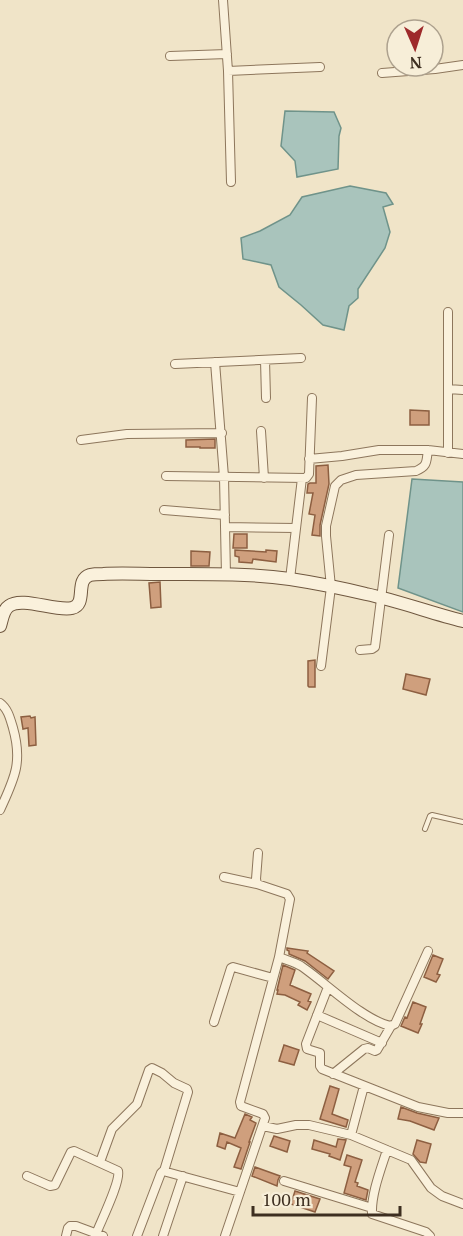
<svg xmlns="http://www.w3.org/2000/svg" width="463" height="1236" viewBox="0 0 463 1236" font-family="'PT Serif',serif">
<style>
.water{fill:#a9c4bc;stroke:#6f938a;stroke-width:1.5}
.building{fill:#cf9f7d;stroke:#8d5f41;stroke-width:1.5}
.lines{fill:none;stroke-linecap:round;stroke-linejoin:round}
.lane-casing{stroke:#8d765c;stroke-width:6}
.street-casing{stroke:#8d765c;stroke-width:10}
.secondary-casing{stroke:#6f573f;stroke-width:14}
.lane{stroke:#faf1dc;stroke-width:4}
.street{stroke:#faf1dc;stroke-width:8}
.secondary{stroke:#faf1dc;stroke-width:12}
</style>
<rect width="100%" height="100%" fill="#f0e4c8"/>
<path class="water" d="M285 111 334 112 341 128 339 136 338 169 297 177 295 161 281 146Z
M350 186 386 193 393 204 383 207 390 232 385 248 358 289V298L349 306 344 330 323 325 301 305 279 287 271 265 243 259 241 238 260 231 290 215 302 197Z
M412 479 463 482V612L398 588Z"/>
<path class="building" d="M410 410 429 411V425H410Z
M215 439V448H200V447H186V440Z
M328 465 329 484 320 525V536L312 535 315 515 309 514 313 493H307L308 484 310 483H316V466Z
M234 534H247V548H233Z
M235 550 266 552V550L277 551 276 562 253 559 252 563 239 562V557L235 556Z
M191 551 210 552 209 566H191Z
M160 582 161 607 151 608 149 583Z
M315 660V687H309L308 686V661Z
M406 674 430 679 426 695 403 689Z
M30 716 31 718 35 717 36 745 29 746 28 728 23 729 21 717Z
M287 948 308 951 307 953 334 971 328 979 305 961 289 954V951L287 950Z
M433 955 443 959 437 974 440 975 436 982 424 977Z
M283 965 295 970 290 985 311 994 308 1001 311 1002 307 1010 298 1005 300 1002 285 995 277 994 278 990H277Z
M413 1002 426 1007 420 1024H422L418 1033 401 1026 405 1017 407 1018Z
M284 1045 299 1050 294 1065 279 1061Z
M330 1086 339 1089 332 1114 348 1120 346 1127 320 1119Z
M401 1107 417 1113 439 1118 434 1130 410 1121 398 1119Z
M245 1114 252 1117 250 1120 256 1123 249 1142H250L241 1169 234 1167 241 1148 227 1142 225 1149 217 1146 220 1133 235 1138Z
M274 1136 290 1141 287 1152 270 1146Z
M338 1139 346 1140 340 1160 329 1156 330 1154 312 1149 314 1140 336 1147Z
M417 1140 431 1144 426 1163 420 1162 413 1154Z
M347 1155 362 1160 355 1182 358 1183 357 1186 368 1190 366 1200 344 1193 351 1167 344 1165Z
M255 1167 280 1176 278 1180 277 1186 252 1176Z
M295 1191 320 1199 315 1212 291 1204Z"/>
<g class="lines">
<g class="lane-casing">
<path id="lane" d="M425 829 430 816 432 815 463 822"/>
</g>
<g class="street-casing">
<path id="street" d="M223 0 228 71 231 182
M170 56 227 54
M228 71 320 67
M382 73 435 69 463 65
M448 312V453
M265 360 266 398
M215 362 224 477 226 575
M175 364 301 358
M448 389 463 390
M261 431 264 478
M81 440 127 434 222 433
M309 459 342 456 379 450H428L463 454
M166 476 306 478 309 474 312 398
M164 510 225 515
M225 527 296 528
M290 579 302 478
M360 650 372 649 375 647 389 535
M321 666 331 587 326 536V526L335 486 341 480 356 475 416 471C428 466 426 462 428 450
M0 703C8 709 10 718 13 728 23 763 14 779 0 810
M224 877 257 884
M279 957C286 960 294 962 301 966 325 982 364 1021 391 1026L395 1024 428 951
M328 987 306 1044 307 1049 320 1053V1066L322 1069 418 1107 448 1113H463
M317 1015 382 1043
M214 1022 231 968 233 967 273 978
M333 1074 364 1049 368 1048 375 1051 377 1050 391 1026
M263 1126 277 1129 296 1125H309L351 1135 411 1160 431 1188 442 1196 463 1204
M351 1135 364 1086
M387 1150C381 1169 371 1194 372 1214L426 1232 430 1236
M100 1162 112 1129 137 1104 149 1070 152 1068 162 1073 174 1083 187 1089 188 1092 164 1171
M27 1176 50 1186 55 1185 71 1152 74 1151 118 1171C121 1181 101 1221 96 1234
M284 1181 372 1208
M66 1236 68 1228 70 1226H76L103 1236
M137 1236 161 1173 163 1171 240 1192
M163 1236 183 1176
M225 1236 265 1118 263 1114 241 1106 240 1102 279 957 290 899 287 894 257 884 256 879 258 853"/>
</g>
<g class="secondary-casing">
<path id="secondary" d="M0 626C2 620 3 610 9 606 22 596 56 612 72 608 88 604 74 580 90 575 94 574 99 574 103 574 122 573 140 574 158 574 202 574 247 573 290 579 316 583 341 588 366 594 399 601 431 613 463 621"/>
</g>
<use href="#lane" class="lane"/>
<use href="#street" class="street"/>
<use href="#secondary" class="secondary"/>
</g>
<g transform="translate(415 48) rotate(177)"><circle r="28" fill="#f7eed8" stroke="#ada18e" stroke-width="1.5"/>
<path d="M0-4.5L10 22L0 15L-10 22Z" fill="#9e2a2b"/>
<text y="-9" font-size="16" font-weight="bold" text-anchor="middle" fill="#3d2e20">N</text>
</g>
<path d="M253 1206v9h147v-9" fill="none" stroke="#3d2e20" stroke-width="3"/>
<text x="262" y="1206" font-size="18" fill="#3d2e20" stroke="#f7eed8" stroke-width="4.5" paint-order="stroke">100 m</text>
</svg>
